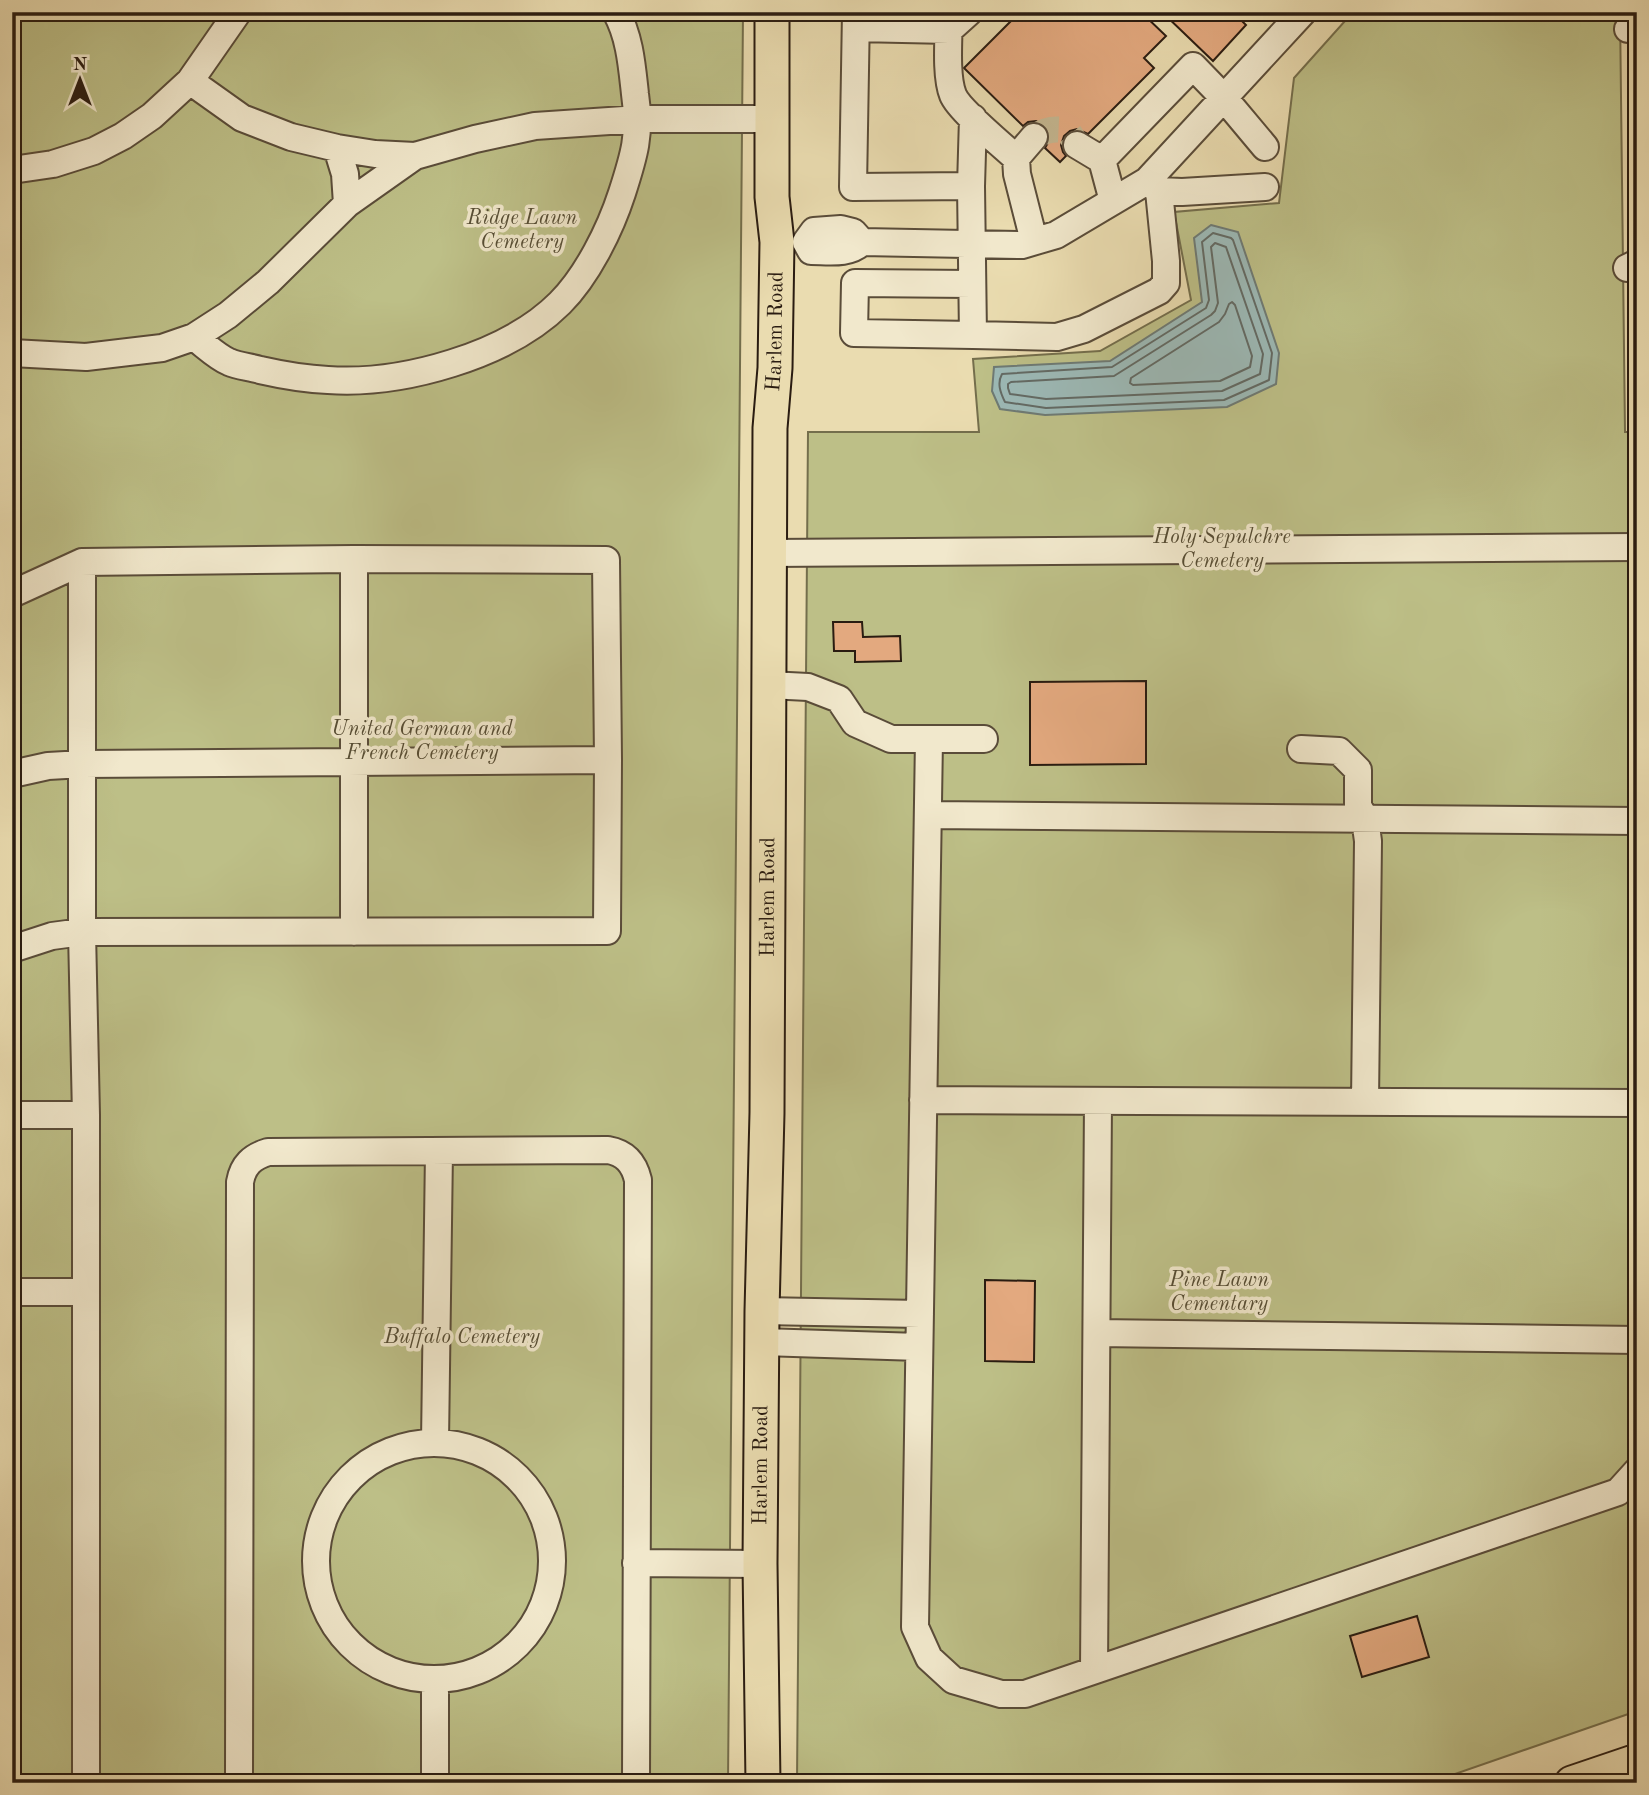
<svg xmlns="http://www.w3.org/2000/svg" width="1649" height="1795" viewBox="0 0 1649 1795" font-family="'Old Standard TT',serif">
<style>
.green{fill:#bdbf87;stroke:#746e4c;stroke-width:2}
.water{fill:#9cb9b6;stroke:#6e7a74;stroke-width:2}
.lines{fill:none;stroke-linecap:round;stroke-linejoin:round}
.shore{stroke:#636a64;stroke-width:2}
.building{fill:#e3a97f;stroke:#2a1c11;stroke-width:2}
.minor-tunnel{stroke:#c4b690;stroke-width:26;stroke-dasharray:26 13;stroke-linecap:butt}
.minor-casing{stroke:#5a4c39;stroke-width:30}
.major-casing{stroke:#2a1c11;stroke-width:37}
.minor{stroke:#f1e8cc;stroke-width:26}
.major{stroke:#eadcb0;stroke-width:33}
.labels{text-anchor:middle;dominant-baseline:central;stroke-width:7;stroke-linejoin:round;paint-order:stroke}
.park-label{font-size:21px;font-style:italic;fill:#564d34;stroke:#f1e8cc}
.street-label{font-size:21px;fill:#2a1c11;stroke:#f1e8cc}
</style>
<rect width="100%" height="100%" fill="#eadcb0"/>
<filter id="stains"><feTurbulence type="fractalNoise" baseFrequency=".00286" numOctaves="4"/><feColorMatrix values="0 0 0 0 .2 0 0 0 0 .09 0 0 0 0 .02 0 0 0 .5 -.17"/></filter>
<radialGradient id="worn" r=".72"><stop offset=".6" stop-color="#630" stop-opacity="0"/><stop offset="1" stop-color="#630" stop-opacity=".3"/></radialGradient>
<path class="green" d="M12 12H743L728 1783H12Z
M1353 12H1620L1625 432H1637V1711L1429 1783H797L808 432H979L973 359 1100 351 1191 300 1174 212 1279 203 1294 78Z"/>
<path class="water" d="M1211 225 1238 232 1279 353 1276 384 1227 407 1045 415 1000 409 992 391 994 367 1110 361 1202 302 1194 238Z"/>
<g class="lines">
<path class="shore" d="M1213 233 1231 238 1233 240 1272 353 1269 380 1224 400 1046 408 1005 402C1000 392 997 383 1002 374L1112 367 1206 308 1209 300 1202 242Z
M1215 243 1226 247 1263 354 1260 374 1222 391 1046 399 1010 394 1008 388V384L1011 382 1114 376 1211 315 1215 311 1218 303 1211 247Z
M1232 302 1235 305 1252 356 1250 367 1220 381 1133 385 1130 383 1131 378 1219 322 1225 314 1229 304Z"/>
</g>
<path class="building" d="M1020 12H1141L1166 36 1144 58 1154 68 1088 134 1077 129 1070 131 1064 136 1061 145 1063 152 1066 156 1060 162 1045 148 1050 139 1049 132 1045 126 1036 121 1028 122 1023 126 964 68Z
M1162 12H1233L1246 25 1213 61Z
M833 622H862L863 637 900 636 901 661 855 662V651H834Z
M1146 681V764L1030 765V682Z
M985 1280 1035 1281 1034 1362 985 1361Z
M1417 1616 1429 1657 1362 1677 1350 1636Z"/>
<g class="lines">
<path class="minor-tunnel" d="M1034 137C1043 131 1061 125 1070 134 1071 135 1076 144 1077 145"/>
<g class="minor-casing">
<path id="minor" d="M856 12 853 187 971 186 973 335 1057 337 1084 329 1159 291 1166 283V261L1159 191
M949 12C949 35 945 75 953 95 959 110 1002 145 1016 158L1017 174 1034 241
M856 28 949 30 969 12
M1628 29 1637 28
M190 81 242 118 291 137 337 148 375 154 415 156 475 139 535 126 639 119H772
M1077 145 1102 160
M337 148 345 174 347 204
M1016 158 1034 137
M12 170 53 164 94 151 123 136 152 116 190 81 238 12
M1147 181 1159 191 1182 192 1265 187
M971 186 973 118
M1113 201 1102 160 1193 66 1224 98 1265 147
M806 242 811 251C828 251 849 255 862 242L1022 245 1056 235 1147 181 1303 12
M806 242 814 231 841 229 853 232 862 242
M1627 268 1637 263
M972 284 855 283 854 333 973 335
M194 337 228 315 268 282 347 204 415 156
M12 353 86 357 162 348 194 337C205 345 217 357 229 362 238 366 250 367 260 370 282 375 306 379 328 380 402 385 507 356 560 303 587 276 610 230 622 193 634 156 641 134 635 94 632 67 630 37 616 12
M770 553 1637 547
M354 559V932
M82 562V932L86 1115V1783
M12 594 82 562 354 559 606 560 608 760 607 931 82 932 52 936 12 949
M769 685 808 687 839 699 855 723 891 739H984
M929 739 915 1627 929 1658 953 1680 1001 1694H1025L1618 1492 1637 1471
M1301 749 1339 751 1358 770V806L1365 819 1368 841 1365 1102
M12 774 48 766 83 764 608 760
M928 815 1637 821
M923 1100 1637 1103
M12 1115H86
M12 1292H85
M762 1311 920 1314
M1097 1333 1637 1340
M762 1342 919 1347
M435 1442 439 1151
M316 1561a118 118 0 1 1 236 0a118 118 0 1 1-236 0Z
M636 1563 760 1564
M1094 1670 1098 1101
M435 1681V1783
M239 1783 240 1182C243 1165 252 1157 268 1152L608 1150C625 1153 634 1163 638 1180L636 1783"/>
</g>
<g class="major-casing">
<g id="major">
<path id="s1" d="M763 1783 760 1564 762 1311 767 1113 770 428 775 368 777 242 772 197V12"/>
<path d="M1572 1783 1637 1761"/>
</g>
</g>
<use href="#minor" class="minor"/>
<use href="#major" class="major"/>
</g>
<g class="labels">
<g class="park-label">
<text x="522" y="218">Ridge Lawn<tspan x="522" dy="24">Cemetery</tspan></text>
<text x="1222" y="537">Holy Sepulchre<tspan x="1222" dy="24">Cemetery</tspan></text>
<text x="422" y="729">United German and<tspan x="422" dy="24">French Cemetery</tspan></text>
<text x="1219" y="1280">Pine Lawn<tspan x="1219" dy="24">Cementary</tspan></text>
<text x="462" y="1337">Buffalo Cemetery</text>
</g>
<g class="street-label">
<text stroke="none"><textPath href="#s1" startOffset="1452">Harlem Road</textPath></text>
<text stroke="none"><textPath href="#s1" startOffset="886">Harlem Road</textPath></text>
<text stroke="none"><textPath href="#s1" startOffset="318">Harlem Road</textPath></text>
</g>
</g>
<rect width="1649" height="1795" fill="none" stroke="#eadcb0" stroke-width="42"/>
<rect x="14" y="14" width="1621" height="1767" fill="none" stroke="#2a1c11" stroke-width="3.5"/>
<rect x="21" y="21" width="1607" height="1753" fill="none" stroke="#2a1c11" stroke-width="2"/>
<g transform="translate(80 80)" stroke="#f1e8cc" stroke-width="5" paint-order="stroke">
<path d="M0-5L12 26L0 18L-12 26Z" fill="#2a1c11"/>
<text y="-10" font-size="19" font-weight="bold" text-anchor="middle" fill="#2a1c11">N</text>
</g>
<rect width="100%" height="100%" filter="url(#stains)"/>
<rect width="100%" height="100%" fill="url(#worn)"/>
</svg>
